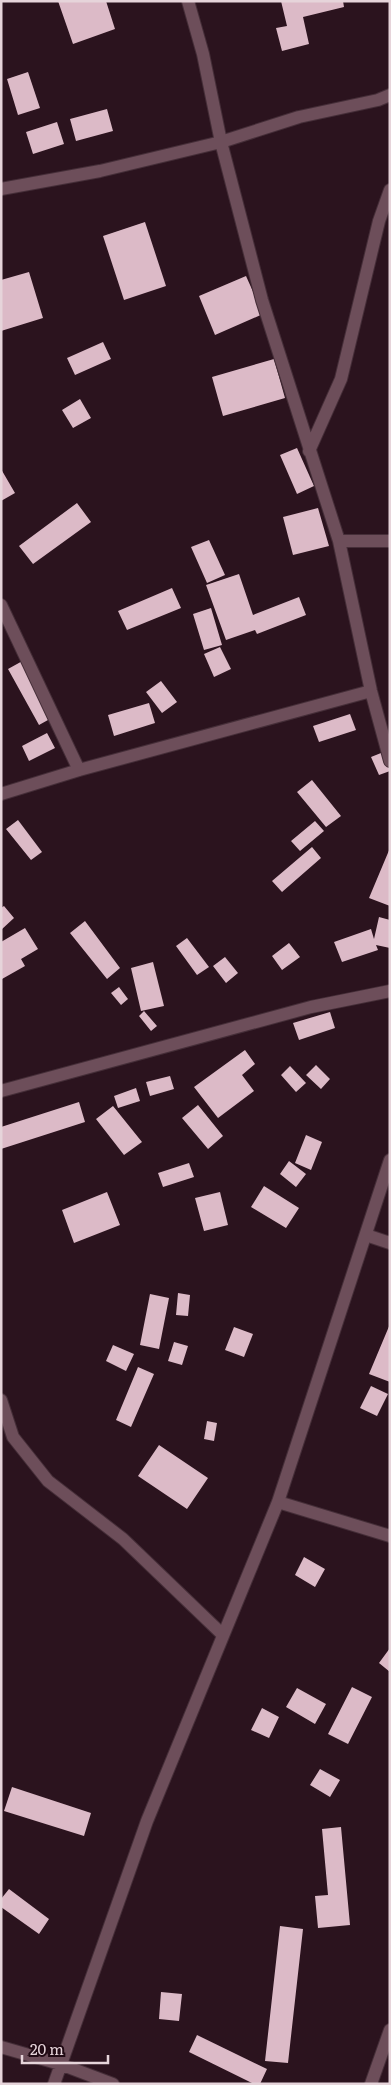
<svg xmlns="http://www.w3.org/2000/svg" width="391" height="2085" viewBox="0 0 391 2085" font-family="Literata,serif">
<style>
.building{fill:#dcbac7}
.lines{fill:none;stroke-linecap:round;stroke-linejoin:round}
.minor-casing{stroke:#452e38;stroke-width:14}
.minor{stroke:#6d4e5a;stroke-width:12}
</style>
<rect width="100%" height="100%" fill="#2b131e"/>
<path class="building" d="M58 1H106L115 29 73 44Z
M281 1H343L344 7 303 17 309 44 282 51 276 28 287 26Z
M28 72 40 108 18 115 7 79Z
M107 109 113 131 76 141 70 119Z
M57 122 64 144 33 154 26 132Z
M145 222 166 286 124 300 103 236Z
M29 272 43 318 1 331V280Z
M246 276 263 314 215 335 199 296Z
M103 342 111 359 75 375 67 358Z
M274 359 285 398 223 416 212 377Z
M80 399 91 418 73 428 62 410Z
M297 448 314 486 297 494 280 455Z
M1 469 15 493 1 501Z
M77 503 91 522 33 564 19 546Z
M318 508 329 546 293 555 283 517Z
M209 540 225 575 207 583 191 547Z
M239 574 253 615 299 597 306 615 257 634 255 630 226 640 206 585Z
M172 588 181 608 127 630 118 611Z
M211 608 222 645 204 650 193 614Z
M220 647 231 669 214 677 204 654Z
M26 659 57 715 39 725 8 669Z
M161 681 177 702 162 713 146 692Z
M149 703 155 723 114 736 108 715Z
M350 714 356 730 319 742 313 726Z
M47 733 55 748 29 761 22 746Z
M386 751 390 761V771L379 775 371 757Z
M312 780 341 816 326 827 297 792Z
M18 820 42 852 31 860 6 829Z
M315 821 324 831 300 851 291 841Z
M312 847 321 858 282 892 272 881Z
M390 848V906L369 898Z
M4 906 14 918 1 930V908Z
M379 917 390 920V948L376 945 378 950 342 962 334 942 371 929 374 939Z
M85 921 120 968 107 979 70 933Z
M25 928 38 949 21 959 25 966 2 979 1 942Z
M187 938 209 967 197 975 176 946Z
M289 943 300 957 282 970 272 956Z
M225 957 238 973 226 983 213 966Z
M153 962 164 1006 141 1011 131 968Z
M119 987 128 999 121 1005 111 993Z
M144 1011 157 1026 151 1031 139 1016Z
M330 1012 335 1028 299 1040 293 1023Z
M245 1050 255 1064 242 1075 254 1091 218 1118 194 1087Z
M316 1065 330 1079 321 1089 306 1075Z
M290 1066 306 1083 296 1092 281 1075Z
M170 1076 174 1089 150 1096 146 1082Z
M136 1088 140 1101 118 1108 114 1096Z
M79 1102 85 1122 1 1149V1127Z
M198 1105 223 1136 208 1149 182 1118Z
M113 1106 142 1142 124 1155 96 1119Z
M306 1135 322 1142 311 1170 295 1163Z
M289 1161 306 1174 296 1187 280 1174Z
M189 1163 194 1177 163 1187 158 1173Z
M264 1186 299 1208 286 1228 251 1207Z
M107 1192 120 1225 74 1243 62 1210Z
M220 1192 228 1225 204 1231 195 1198Z
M178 1293 190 1295 188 1316 176 1315Z
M150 1294 169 1298 159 1349 140 1345Z
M390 1324V1382L369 1374Z
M234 1327 253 1334 244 1357 225 1350Z
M174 1342 188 1346 182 1365 168 1361Z
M113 1345 134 1354 126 1371 106 1361Z
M138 1367 154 1374 131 1427 116 1420Z
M371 1386 388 1394 377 1416 360 1408Z
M207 1421 217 1423 214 1441 204 1439Z
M159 1445 208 1478 187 1509 138 1476Z
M304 1557 325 1569 315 1587 295 1575Z
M390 1648V1672L379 1663Z
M352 1687 372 1697 348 1744 328 1734Z
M297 1688 326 1704 315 1724 286 1707Z
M262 1708 279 1717 269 1738 251 1730Z
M320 1769 340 1780 330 1797 310 1785Z
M12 1787 91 1813 84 1836 4 1811Z
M341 1827 350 1925 318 1928 315 1896 328 1895 322 1829Z
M9 1889 49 1919 39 1934 1 1907V1899Z
M280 1926 303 1929 288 2063 265 2061Z
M161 1992 182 1994 179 2021 159 2019Z
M197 2035 267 2069 260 2084H254L189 2052Z"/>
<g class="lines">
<g class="minor-casing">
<path id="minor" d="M188 1 203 54 221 142 262 300 339 541 371 691 390 761
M1 189 100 171 221 142 299 117 378 100 390 95
M309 451 341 379 379 221 390 190
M339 541H390
M1 605 79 770
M1 794 79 770 371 691
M1 1091 311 1007 390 991
M366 1235 390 1243
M1 1400 13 1437 48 1481 123 1539 223 1635
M278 1502 390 1536
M1 2047 60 2064 113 2084
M54 2084 147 1821 278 1502 390 1160
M371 2084 390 2030"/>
</g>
<use href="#minor" class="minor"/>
</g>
<rect width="391" height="2085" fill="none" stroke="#e6d4da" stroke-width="5"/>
<path d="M22 2055v8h86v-8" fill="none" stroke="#e6d4da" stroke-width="2.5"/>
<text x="30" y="2055" font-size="15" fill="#e6d4da" stroke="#210a14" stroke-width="4" paint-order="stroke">20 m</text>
</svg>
